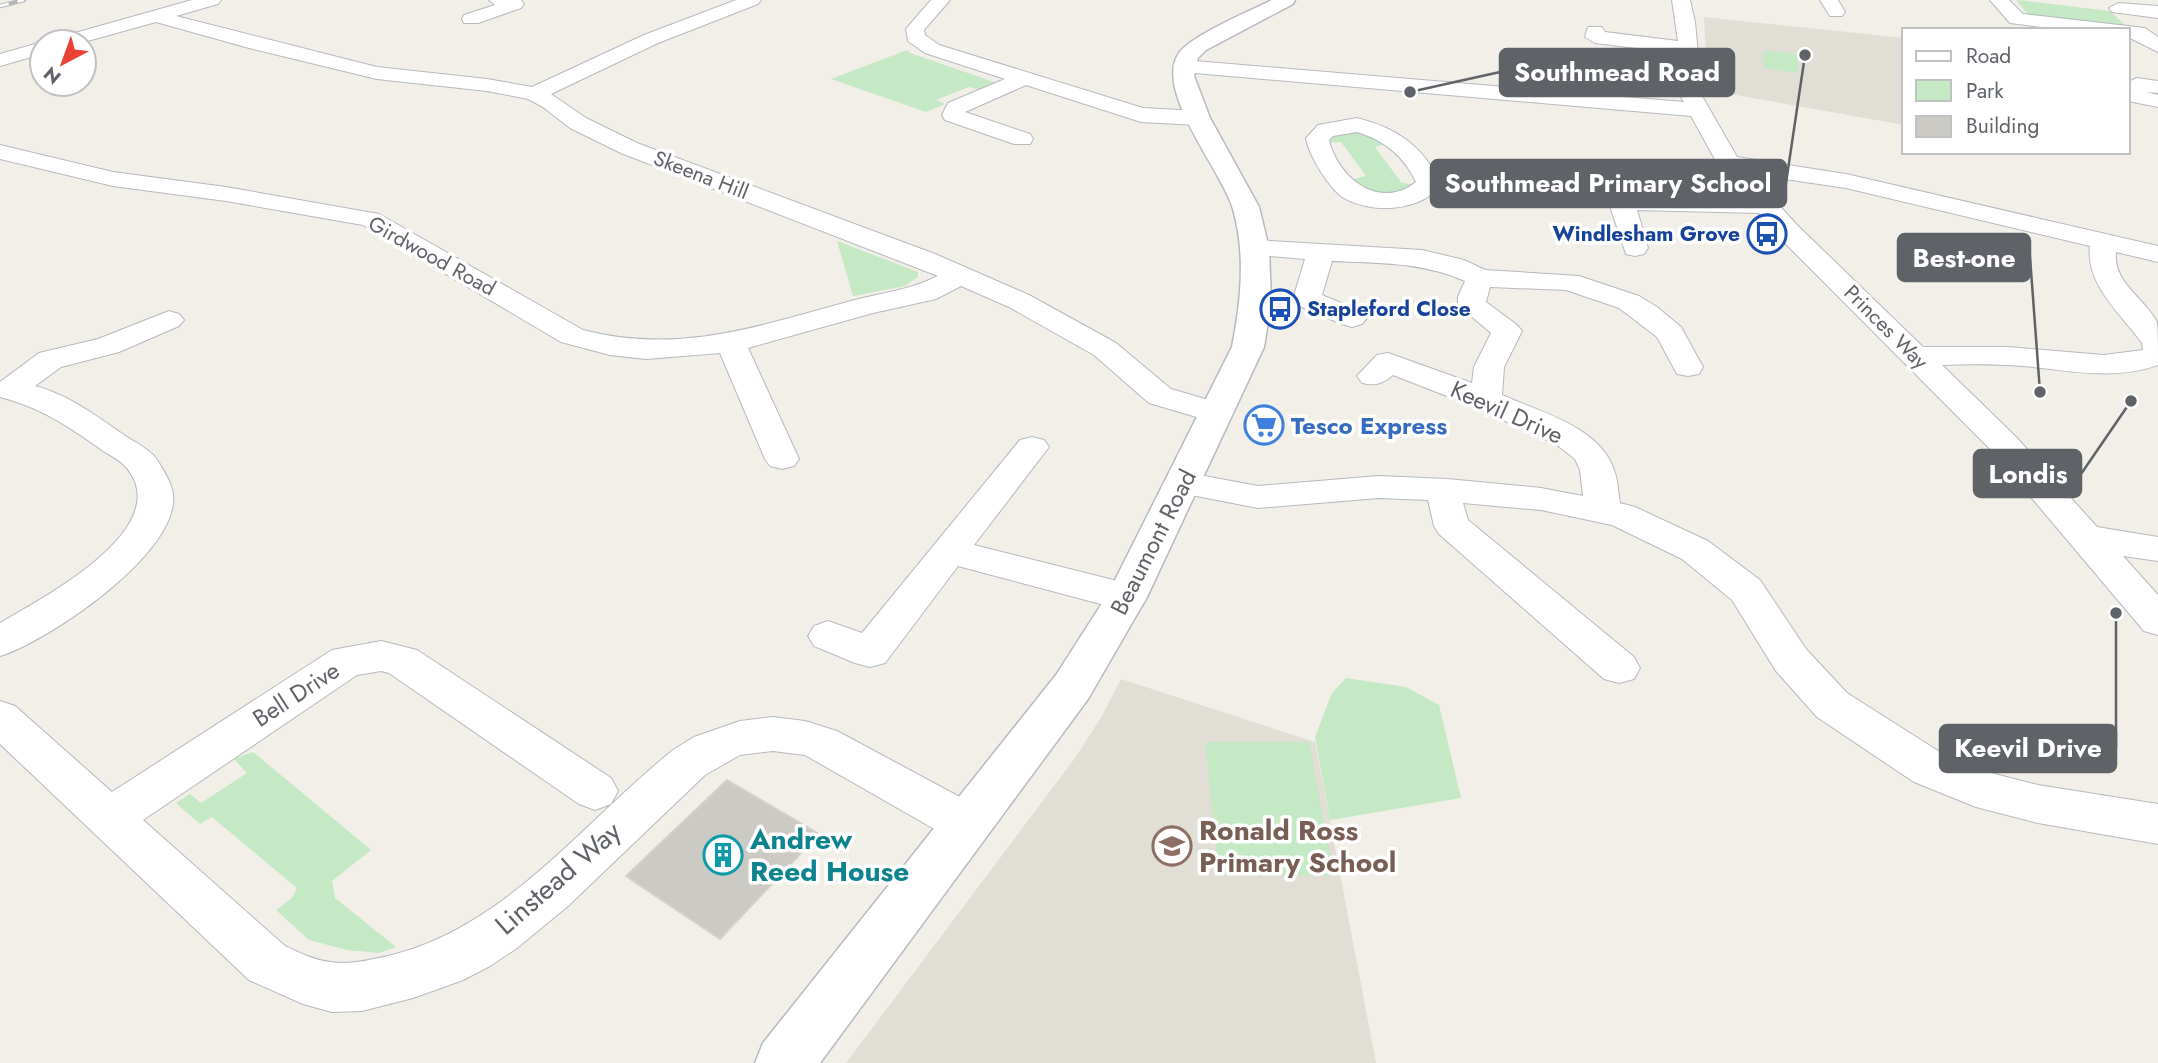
<svg xmlns="http://www.w3.org/2000/svg" width="2158" height="1063" viewBox="0 0 2158 1063" font-family="Jost,sans-serif">
<style>
.education{fill:#e1ded6}
.green{fill:#c5e8c5}
.building{fill:#cccac5;stroke:#d6d1c6;stroke-width:2}
.lines{fill:none;stroke-linecap:round;stroke-linejoin:round}
.street-casing{stroke:#b5b8bc;stroke-width:2}
.secondary-casing{stroke:#b6babf;stroke-width:3}
.street{fill:#fff;fill-rule:evenodd}
.secondary{fill:#fff;fill-rule:evenodd}
.rail-casing{stroke:#b6b7b8;stroke-width:4.5}
.rail{stroke:#fff;stroke-width:2.5;stroke-dasharray:9;stroke-linecap:butt}
.labels{text-anchor:middle;dominant-baseline:central;stroke-width:7;stroke-linejoin:round;paint-order:stroke}
.far-street-label{font-size:21px;fill:#5f6368;stroke:#fff}
.far-transit-label{font-size:21px;font-weight:bold;fill:#164399;stroke:#fff;text-anchor:end}
.street-label{font-size:24px;fill:#5f6368;stroke:#fff}
.shop-label{font-size:24px;font-weight:bold;fill:#366cbe;stroke:#fff;text-anchor:start}
.near-education-label{font-size:28px;font-weight:bold;fill:#785e54;stroke:#fff;text-anchor:start}
.near-culture-label{font-size:28px;font-weight:bold;fill:#0d838f;stroke:#fff;text-anchor:start}
.near-street-label{font-size:28px;fill:#5f6368;stroke:#fff}
.leader{fill:none;stroke:#5f6368;stroke-width:2.5}
.callout-dot{fill:#5f6368;stroke:#fff;stroke-width:2.5}
.callout{fill:#5f6368;stroke:#5f6368;stroke-width:2.5}
.callout-label{font-size:26px;text-anchor:middle;font-weight:bold;fill:#fff}
</style>
<rect width="100%" height="100%" fill="#f1efe8"/>
<path class="education" d="M1704 17 1904 38V125L1708 90Z
M1121 679 1315 742 1376 1063H846L1075 758 1102 716Z"/>
<path class="green" d="M2016 0 2110 11 2127 27 2030 17Z
M907 50 910 53 997 83 980 90 969 87 936 100 945 104 926 112 831 79Z
M1764 50 1798 54V73L1763 68Z
M1358 130 1392 142 1375 147 1401 182 1421 187 1377 196 1349 180 1366 176 1341 142 1323 143 1325 135Z
M837 241 918 272V277L905 286 853 296Z
M1346 678 1406 687 1439 705 1461 798 1330 820 1315 737 1332 693Z
M1205 742H1309L1334 876 1219 875Z
M253 752 371 850 332 881 335 898 396 947 379 953 347 950 309 940 276 910 292 898 297 888 212 817 200 824 176 803 190 794 201 803 247 773 234 759Z"/>
<path class="building" d="M727 780 819 834 720 939 626 876Z"/>
<g class="lines">
<g class="street-casing">
<path id="street" d="M192 0H221L218 4 176 16 377 67 487 79 532 87 644 35 736 0H761L758 4 658 43 551 94 586 118 637 143 935 254 1029 295 1116 343 1171 389 1229 406 1233 413 1229 420 1217 423 1149 403 1094 355 1009 307 961 286 936 299 873 313 748 348 799 459 794 466 782 469 770 466 765 459 720 353 646 359 610 355 561 342 363 225 226 201 113 186 0 159V145L113 172 226 187 379 214 583 330C678 355 759 326 851 301 881 293 910 290 938 276L621 153 570 128 543 107 528 99 487 91 377 79 249 48 156 22 84 42H54L57 38Z
M489 0H521L524 4 521 8 478 23H464L462 19 464 15 495 5Z
M931 0H950L924 30 925 35 939 45 1143 108 1198 111 1206 113 1209 118 1206 123 1198 125 1141 122 1026 85 965 112 1030 134 1033 139 1030 144H1014L945 120 942 115 948 103 1005 79 925 53 908 41 906 29Z
M1672 0H1690L1695 22 1702 96 1737 157 1846 174 2158 246V262L2116 252C2113 283 2144 297 2157 322 2158 332 2158 353 2158 365 2114 381 2068 370 2023 366 1996 364 1969 364 1942 365L2016 437 2097 527 2158 537V561L2123 556 2158 595V635L2144 631 1992 451 1779 237 1759 213 1637 210 1648 248 1644 254 1635 256 1626 254 1610 206 1585 191 1581 179 1584 174 1593 172 1602 174 1606 183 1627 195 1746 198 1717 163 1691 116 1183 72 1176 70 1173 66 1176 62 1183 60 1684 102 1680 96 1678 53 1595 43 1585 37 1588 27H1602L1605 32 1678 41ZM1751 174 1846 188 2090 246C2085 284 2121 314 2142 343L2143 350 2104 355 2008 347H1923L1797 225Z
M1820 0H1838L1845 12 1842 16H1830Z
M1990 0H2009L2023 14 2145 28 2158 37V52L2128 37V30H2065L2010 23Z
M2118 3 2158 6V18L2112 12 2109 8Z
M42 42V54L0 66V54Z
M2137 78 2158 81V93L2146 92 2158 95V107L2128 101V82Z
M1357 118C1397 128 1423 146 1441 184 1422 212 1371 214 1344 198 1330 190 1308 154 1306 138L1318 125ZM1357 132C1384 140 1404 156 1416 182 1379 211 1338 178 1329 140L1333 136Z
M1255 240 1422 250 1464 260 1485 270 1579 276 1639 296 1657 307 1681 327 1703 367 1699 374 1688 376 1677 374 1657 337 1619 308 1566 290 1490 287 1486 302 1517 325 1522 331 1504 367 1502 395C1540 412 1600 427 1614 470 1618 480 1618 492 1620 503L1635 507 1708 541 1760 580 1806 649 1847 693 1946 756 1983 771 2038 785 2158 804V844L2038 823 1976 807 1914 782 1817 717 1776 671 1732 600 1682 559 1612 525 1541 510 1463 503 1468 520 1634 657 1640 668 1634 679 1619 683 1604 679 1439 534 1434 526 1428 500 1379 498 1258 508 1171 491 1165 483 1171 475 1183 472 1258 486 1379 476 1447 479 1541 488 1583 496 1580 470 1575 459 1557 445 1475 407 1393 375C1382 384 1376 386 1362 383L1357 376 1377 355 1388 353 1472 383 1474 367 1491 333 1458 305V297L1465 281C1423 262 1377 263 1332 261L1322 295 1362 312 1367 318 1362 324 1352 327 1342 324 1297 305 1293 299 1305 259 1246 254 1242 248 1246 242Z
M169 311 179 314 184 320 179 326 119 352 61 367 35 386C69 395 95 415 124 435 134 442 146 447 154 456 161 465 169 479 172 489 188 548 47 642 0 656V623C41 599 178 528 126 467 119 459 107 454 99 448 65 424 41 408 0 397V382L39 353 98 339Z
M1032 437 1044 440 1049 447 974 545 1141 587 1147 597 1141 607 1127 611 958 566 885 663 870 667 855 663 814 646 808 636 814 626 828 621 862 633 1020 440Z
M381 641 417 650 611 778 618 791 611 804 595 810 579 804 389 673 381 671 357 675 143 820 285 946C300 953 314 960 330 962 350 965 369 960 388 956 506 928 582 823 673 750L694 737 740 721 773 717 805 721 837 731 984 810 991 824 984 838 967 844 950 838 805 755 773 751 740 755 705 775 568 906 517 948 490 966 463 980 413 998 362 1011 332 1012 303 1004 249 980 0 744V701L15 706 112 792 332 650Z"/>
</g>
<g class="secondary-casing">
<path id="secondary" d="M1272 0H1295L1293 4 1206 50 1198 58 1194 76 1210 118 1259 207 1269 248 1271 302 1264 347 1147 597 1088 699 820 1063H755L763 1043 1056 675 1108 594 1232 347C1241 301 1246 255 1233 209 1223 172 1153 91 1179 53 1192 35 1250 11 1272 0Z"/>
</g>
<use href="#street" class="street"/>
<use href="#secondary" class="secondary"/>
<g class="rail-casing">
<path id="rail" d="M0 6 24 0"/>
</g>
<use href="#rail" class="rail"/>
</g>
<defs>
<g id="bus-ring" transform="scale(2.0125)"><circle r="9.5" fill="#fff" stroke="#1a4fb4" stroke-width="1.5"/><path d="M-5-6H5V4H4V6H2V4H-2V6H-4V4H-5ZM-3.5-4V0h7V-4ZM-3.5 1.2v1.5H-2V1.2ZM2 1.2v1.5H3.5V1.2Z" fill="#1a4fb4"/></g>
<g id="supermarket-ring" transform="scale(2.0125)"><circle r="9.5" fill="#fff" stroke="#3f7fe0" stroke-width="1.5"/><path d="M-6-5.5h2.5l.6 2H6L4.5 2H-2.5L-4.4-4H-6ZM-1.5 3.2a1.3 1.3 0 1 0 .1 0ZM3 3.2a1.3 1.3 0 1 0 .1 0Z" fill="#3f7fe0"/></g>
<g id="school-ring" transform="scale(2.0125)"><circle r="9.5" fill="#fff" stroke="#8d6e63" stroke-width="1.5"/><path d="M0-5L7-2L0 1L-7-2ZM-4 1L0 2.5L4 1V4Q0 6-4 4Z" fill="#8d6e63"/></g>
<g id="building-ring" transform="scale(2.0125)"><circle r="9.5" fill="#fff" stroke="#0f9aa8" stroke-width="1.5"/><path d="M-4-6H4V6H1V3H-1V6H-4ZM-2.5-4.3h1.7v1.8h-1.7ZM.8-4.3h1.7v1.8H.8ZM-2.5-1h1.7V.8h-1.7ZM.8-1h1.7V.8H.8Z" fill="#0f9aa8"/></g>
</defs>
<g fill-rule="evenodd">
<use href="#bus-ring" x="1767" y="234"/>
<use href="#bus-ring" x="1280" y="309"/>
<use href="#supermarket-ring" x="1264" y="425"/>
<use href="#school-ring" x="1172" y="846"/>
<use href="#building-ring" x="723" y="855"/>
</g>
<g class="labels">
<g class="far-street-label">
<text transform="translate(701 175) rotate(21)">Skeena Hill</text>
<text transform="translate(432 256) rotate(29)">Girdwood Road</text>
<text transform="translate(1886 327) rotate(45)">Princes Way</text>
</g>
<g class="far-transit-label">
<text x="1740" y="234">Windlesham Grove</text>
<text x="1307" y="309" text-anchor="start">Stapleford Close</text>
</g>
<g class="street-label">
<text transform="translate(1507 412) rotate(24)">Keevil Drive</text>
<text transform="translate(1153 542) rotate(-63)">Beaumont Road</text>
<text transform="translate(296 694) rotate(-33)">Bell Drive</text>
</g>
<g class="shop-label">
<text x="1291" y="425">Tesco Express</text>
</g>
<g class="near-education-label">
<text x="1199" y="830">Ronald Ross<tspan x="1199" dy="32">Primary School</tspan></text>
</g>
<g class="near-culture-label">
<text x="750" y="839">Andrew<tspan x="750" dy="32">Reed House</tspan></text>
</g>
<g class="near-street-label">
<text transform="translate(558 878) rotate(-41)">Linstead Way</text>
</g>
</g>
<path class="leader" d="M1410 92L1500 72M1805 55L1786 183M2040 392L2030 257M2131 401L2081 474M2116 613L2116 748"/>
<g class="callout-dot">
<circle cx="1410" cy="92" r="7"/>
<circle cx="1805" cy="55" r="7"/>
<circle cx="2040" cy="392" r="7"/>
<circle cx="2131" cy="401" r="7"/>
<circle cx="2116" cy="613" r="7"/>
</g>
<g class="callout">
<rect x="1500" y="49" width="234" height="47" rx="7"/>
<rect x="1431" y="160" width="355" height="47" rx="7"/>
<rect x="1898" y="234" width="132" height="47" rx="7"/>
<rect x="1974" y="450" width="107" height="47" rx="7"/>
<rect x="1940" y="725" width="176" height="47" rx="7"/>
</g>
<g class="callout-label">
<text x="1617" y="81">Southmead Road</text>
<text x="1608" y="192">Southmead Primary School</text>
<text x="1964" y="267">Best-one</text>
<text x="2028" y="483">Londis</text>
<text x="2028" y="757">Keevil Drive</text>
</g>
<rect x="1902" y="28" width="228" height="126" fill="#ffffff" stroke="#bfc1c3" stroke-width="2"/>
<rect x="1916" y="51" width="35" height="10" fill="#ffffff" stroke="#bfc1c3" stroke-width="2"/>
<text x="1966" y="63" font-size="21" fill="#5f6368">Road</text>
<rect x="1916" y="80" width="35" height="21" fill="#c5e8c5" stroke="#bfc1c3" stroke-width="2"/>
<text x="1966" y="98" font-size="21" fill="#5f6368">Park</text>
<rect x="1916" y="116" width="35" height="21" fill="#cccac5" stroke="#bfc1c3" stroke-width="2"/>
<text x="1966" y="133" font-size="21" fill="#5f6368">Building</text>
<g transform="translate(63 63) rotate(221)"><circle r="33" fill="#ffffff" stroke="#bfc1c3" stroke-width="2"/>
<path d="M0-5L12 26L0 18L-12 26Z" fill="#ea4335"/>
<text y="-10" font-size="19" font-weight="bold" text-anchor="middle" fill="#5f6368">N</text>
</g>
</svg>
